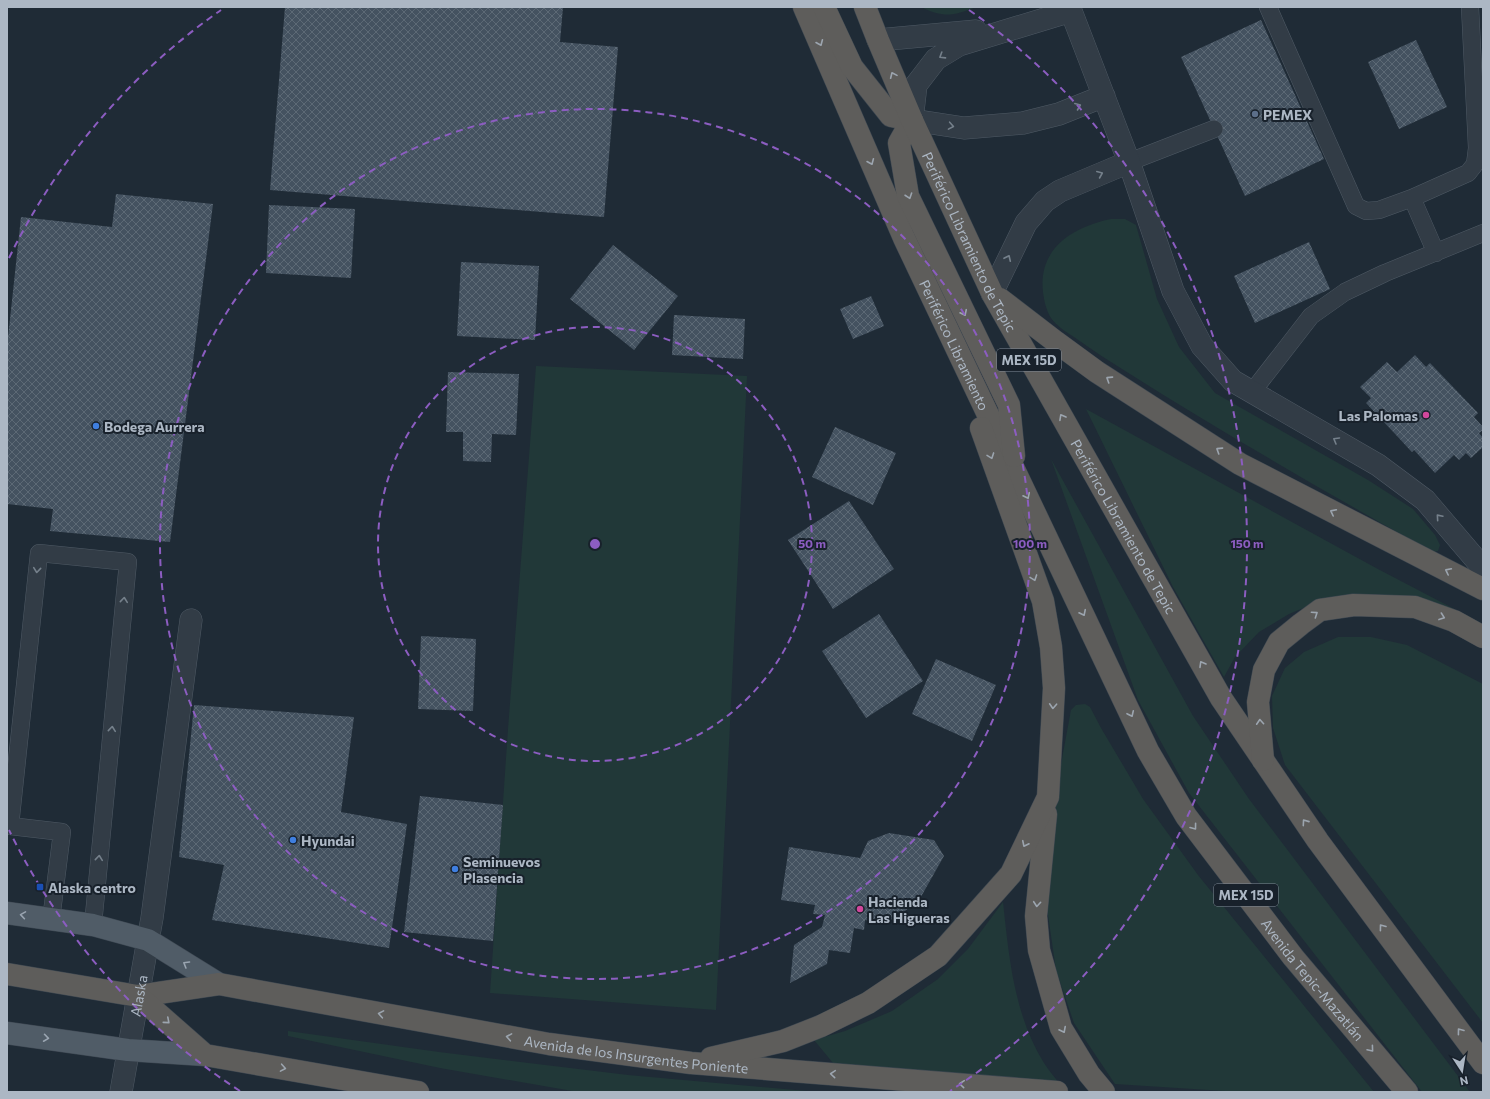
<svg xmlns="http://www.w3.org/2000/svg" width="1490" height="1099" viewBox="0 0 1490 1099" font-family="Commissioner,sans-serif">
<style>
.grass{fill:#213838}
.building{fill:url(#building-cross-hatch)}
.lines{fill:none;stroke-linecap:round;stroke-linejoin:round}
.service-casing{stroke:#4f5a65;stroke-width:18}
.minor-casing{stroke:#4f5a65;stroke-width:23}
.tertiary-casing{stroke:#4f5a65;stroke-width:23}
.primary-casing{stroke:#3e4853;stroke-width:23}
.trunk-casing{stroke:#3d4751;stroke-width:23}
.service{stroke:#323c46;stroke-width:17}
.minor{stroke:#323c46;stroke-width:22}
.tertiary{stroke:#323c46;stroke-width:22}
.primary{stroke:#505c67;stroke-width:22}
.trunk{stroke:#5e5d5b;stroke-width:22}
.oneway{stroke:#9ca5af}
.oneway2{stroke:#75808b}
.oneway3{stroke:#9aa5b1}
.ring{fill:none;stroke:#8c5dc1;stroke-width:2;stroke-dasharray:7 5}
.service-dot{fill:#5c6f8a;stroke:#18212b;stroke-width:1.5}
.hotel-dot{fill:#d1479c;stroke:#18212b;stroke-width:1.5}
.shop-dot{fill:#3f7fe0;stroke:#18212b;stroke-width:1.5}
.transit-dot{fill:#1a4fb4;stroke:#18212b;stroke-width:1.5}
.labels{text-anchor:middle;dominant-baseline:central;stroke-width:4;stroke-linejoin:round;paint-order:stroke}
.shield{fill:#18212b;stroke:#808a96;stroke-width:1}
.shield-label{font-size:13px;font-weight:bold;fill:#acb7c4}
.poi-label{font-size:14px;font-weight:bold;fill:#acb7c4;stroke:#18212b;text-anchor:start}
.street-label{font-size:14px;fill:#acb7c4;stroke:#18212b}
.centre{fill:#8c5dc1;stroke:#18212b;stroke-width:2}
.ring-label{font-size:12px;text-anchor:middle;font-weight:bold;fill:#8c5dc1;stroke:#18212b;stroke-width:4;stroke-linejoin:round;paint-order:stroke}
</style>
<defs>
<pattern id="building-cross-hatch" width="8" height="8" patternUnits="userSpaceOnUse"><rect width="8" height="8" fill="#445260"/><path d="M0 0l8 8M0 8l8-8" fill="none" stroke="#5c6975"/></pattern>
</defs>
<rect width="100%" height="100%" fill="#1f2b36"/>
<path class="grass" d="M921 7H976C953 16 944 18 921 7Z
M1111 219H1125L1136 225 1157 299 1179 347 1215 393 1368 480 1413 509 1435 535 1440 545 1438 551 1432 552C1330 494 1228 436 1130 374 1111 362 1092 350 1074 337 1066 332 1057 326 1051 318 1046 310 1044 300 1043 292 1038 248 1073 227 1111 219Z
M536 366 747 376 716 1010 490 993 508 729Z
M1086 409 1376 568 1483 624V640L1402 599 1370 594 1325 599 1289 614 1259 632 1235 657 1224 677 1173 587Z
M1051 459 1193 716 1249 799 1470 1092H1422L1189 793 1138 700Z
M1338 637H1371L1407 645 1483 684V1023L1285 765 1273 728 1272 696 1285 668 1304 652Z
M1085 704 1090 707 1101 728 1143 799 1198 875 1374 1092H1240L1115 1084 1074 1023 1056 970 1047 908V840L1071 710 1076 705Z
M1003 902C1009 957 1014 1015 1044 1063 1048 1070 1054 1076 1059 1083L833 1063 814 1040 845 1031 892 1011 938 979 968 949Z
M288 1031 439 1052 628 1075 818 1092H578L440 1068 288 1036Z"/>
<path class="building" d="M285 7H563L560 42 618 47 604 217 270 190Z
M1261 20 1324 159 1245 196 1181 57Z
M1416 40 1447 107 1399 129 1368 62Z
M116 194 213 204 170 542 50 531 53 509 7 504V347L21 217 112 227Z
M269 205 355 209 351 278 266 273Z
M1309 242 1330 289 1255 323 1234 276Z
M613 245 678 296 634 350 570 299Z
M461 262 539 266 535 340 457 336Z
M871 296 884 326 853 339 840 309Z
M674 315 745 319 743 359 672 355Z
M1415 355 1426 367 1430 363 1478 413 1474 417 1483 427V430L1479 433 1483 438V447L1471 458 1466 453 1459 460 1454 455 1435 473 1414 450 1412 452 1366 403 1371 398 1360 387 1387 362 1397 372Z
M448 372 519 374 516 435 492 434 491 462 463 461V432H446Z
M835 427 896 453 873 505 812 477Z
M849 501 894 569 833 609 788 540Z
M879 614 923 681 866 718 822 651Z
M421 636 476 639 473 711 418 709Z
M936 659 996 685 972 741 912 714Z
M194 705 354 717 341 812 407 824 389 948 212 920 224 865 179 857Z
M420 796 503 805 493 941 404 932Z
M889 833 934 840 944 856 918 902 885 924 865 920 864 930 854 928 850 953 829 950 827 964 790 983 794 945 822 927 825 915 813 914 815 905 781 900 789 847 860 858 868 841Z"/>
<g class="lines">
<g class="service-casing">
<path id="service" d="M1268 7 1356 206 1366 211 1379 210 1412 198
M1129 162 1214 129
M1436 253 1412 198 1468 173 1475 164 1477 148 1470 7
M1252 392 1311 316 1345 292 1385 273 1483 233
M51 920 62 832 10 826 39 553 128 562 93 925"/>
</g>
<g class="minor-casing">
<path id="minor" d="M878 40 976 31
M1104 96 1059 114 1023 123 964 128 912 120 916 85 936 59 959 45 1071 11 1129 162 1173 291 1202 346 1233 381 1378 465 1425 500 1483 568
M992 293 1026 223 1045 201 1060 191 1129 162
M148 940 152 918 191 620"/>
</g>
<g class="tertiary-casing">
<g id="tertiary">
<path id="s1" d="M121 1092 148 940"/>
</g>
</g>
<g class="primary-casing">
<path id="primary" d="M7 913 93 925 148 940 219 984
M7 1033 128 1050 205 1055"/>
</g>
<g class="trunk-casing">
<g id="trunk">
<path id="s2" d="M804 7 904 238 1148 751 1186 816 1293 957 1407 1092"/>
<path d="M824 7 852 67 891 116 912 120 899 143 908 196 1009 405 1014 456"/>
<path id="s3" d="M865 7 878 40 912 120 992 293 1221 698 1318 841 1483 1063"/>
<path d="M1000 299 1056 342 1097 372 1240 464 1483 589"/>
<path d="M1263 760 1258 702 1264 670 1279 642 1301 624 1320 610 1354 605 1415 607 1454 621 1483 637"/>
<path d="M1046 814 1036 916 1039 950 1061 1028 1089 1074 1104 1092"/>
<path id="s4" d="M7 974 138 996 219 984 549 1044 691 1063 1057 1092"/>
<path d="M138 996 205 1055 418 1092"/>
<path d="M711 1058 783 1041 821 1026 868 1003 938 956 1011 874 1048 797 1054 688 1051 647 1043 601 981 428"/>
</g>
</g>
<use href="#service" class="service"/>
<use href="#minor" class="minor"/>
<use href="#tertiary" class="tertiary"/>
<use href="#primary" class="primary"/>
<use href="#trunk" class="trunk"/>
</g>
<defs><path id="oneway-chevron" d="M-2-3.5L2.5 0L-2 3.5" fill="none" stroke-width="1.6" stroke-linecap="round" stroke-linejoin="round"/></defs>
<g class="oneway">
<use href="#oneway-chevron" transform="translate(820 43) rotate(67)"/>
<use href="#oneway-chevron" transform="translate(893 75) rotate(-114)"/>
<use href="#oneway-chevron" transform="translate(871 162) rotate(67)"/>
<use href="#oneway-chevron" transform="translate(909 196) rotate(71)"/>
<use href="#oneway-chevron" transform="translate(964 313) rotate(64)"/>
<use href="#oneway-chevron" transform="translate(1109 379) rotate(-147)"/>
<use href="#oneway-chevron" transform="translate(1062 417) rotate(-119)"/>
<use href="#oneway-chevron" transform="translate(1219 450) rotate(-147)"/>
<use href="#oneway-chevron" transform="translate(991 456) rotate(70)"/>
<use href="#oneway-chevron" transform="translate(1027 496) rotate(64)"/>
<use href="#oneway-chevron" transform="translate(1333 512) rotate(-153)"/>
<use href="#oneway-chevron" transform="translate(1448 571) rotate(-153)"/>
<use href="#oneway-chevron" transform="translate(1034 578) rotate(70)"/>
<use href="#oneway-chevron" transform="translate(1083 613) rotate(64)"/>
<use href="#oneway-chevron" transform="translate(1315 614) rotate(-34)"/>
<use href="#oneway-chevron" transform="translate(1442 617) rotate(20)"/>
<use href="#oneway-chevron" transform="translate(1202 664) rotate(-120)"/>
<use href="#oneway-chevron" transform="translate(1053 706) rotate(93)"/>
<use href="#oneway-chevron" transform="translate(1131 714) rotate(65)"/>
<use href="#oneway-chevron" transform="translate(1260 722) rotate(-94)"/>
<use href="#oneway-chevron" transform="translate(1305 822) rotate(-125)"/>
<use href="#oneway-chevron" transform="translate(1194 827) rotate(53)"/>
<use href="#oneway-chevron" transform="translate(1025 844) rotate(116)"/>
<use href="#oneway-chevron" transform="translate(1037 904) rotate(95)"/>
<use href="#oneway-chevron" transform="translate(1382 927) rotate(-127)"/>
<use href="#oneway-chevron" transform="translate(381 1014) rotate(-170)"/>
<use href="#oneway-chevron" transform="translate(167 1021) rotate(41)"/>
<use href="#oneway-chevron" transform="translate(1063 1030) rotate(63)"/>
<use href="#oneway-chevron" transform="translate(1460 1031) rotate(-127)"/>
<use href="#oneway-chevron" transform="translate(509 1037) rotate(-170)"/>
<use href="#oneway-chevron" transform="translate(1371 1049) rotate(50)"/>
<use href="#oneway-chevron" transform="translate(283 1068) rotate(10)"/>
<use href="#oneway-chevron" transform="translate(833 1074) rotate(-175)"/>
<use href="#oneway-chevron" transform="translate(962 1084) rotate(-175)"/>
</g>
<g class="oneway2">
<use href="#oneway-chevron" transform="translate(942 56) rotate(148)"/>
<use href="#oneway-chevron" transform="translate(1078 106) rotate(-22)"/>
<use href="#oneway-chevron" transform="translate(951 126) rotate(10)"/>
<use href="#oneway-chevron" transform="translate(1100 174) rotate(-23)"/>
<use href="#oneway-chevron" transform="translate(1008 258) rotate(-65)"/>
<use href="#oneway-chevron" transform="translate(1336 440) rotate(-150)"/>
<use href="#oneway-chevron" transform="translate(1439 517) rotate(-131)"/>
<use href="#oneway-chevron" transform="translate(37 570) rotate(96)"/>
<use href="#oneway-chevron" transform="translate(124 600) rotate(-84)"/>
<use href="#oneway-chevron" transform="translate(112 729) rotate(-84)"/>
<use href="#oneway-chevron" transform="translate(99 858) rotate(-84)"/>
</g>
<g class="oneway3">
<use href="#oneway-chevron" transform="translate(23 915) rotate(-171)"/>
<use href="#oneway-chevron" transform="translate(186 964) rotate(-149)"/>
<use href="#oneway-chevron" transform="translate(46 1038) rotate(8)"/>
</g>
<g class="ring">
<circle cx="595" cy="544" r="217"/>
<circle cx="595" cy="544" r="435"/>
<path d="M240 1091A652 652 0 0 1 9 830M9 258A652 652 0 0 1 221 10M969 10A652 652 0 0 1 950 1091"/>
</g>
<circle class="service-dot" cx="1255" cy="114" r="4"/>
<g class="hotel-dot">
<circle cx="1426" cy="415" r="4"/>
<circle cx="860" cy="909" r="4"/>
</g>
<g class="shop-dot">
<circle cx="96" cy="426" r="4"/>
<circle cx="293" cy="840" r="4"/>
<circle cx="455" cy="869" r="4"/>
</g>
<rect class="transit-dot" x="36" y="883" width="8" height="8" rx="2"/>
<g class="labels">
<g class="shield">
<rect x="997" y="349" width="64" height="22" rx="3"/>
<rect x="1214" y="884" width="64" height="22" rx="3"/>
</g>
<g class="shield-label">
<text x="1029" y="360">MEX 15D</text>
<text x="1246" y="895">MEX 15D</text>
</g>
<g class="poi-label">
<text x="1263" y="114">PEMEX</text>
<text x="1418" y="415" text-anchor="end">Las Palomas</text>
<text x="104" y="426">Bodega Aurrera</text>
<text x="301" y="840">Hyundai</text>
<text x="463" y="861">Seminuevos<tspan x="463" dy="16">Plasencia</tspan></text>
<text x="48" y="887">Alaska centro</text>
<text x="868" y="901">Hacienda<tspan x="868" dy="16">Las Higueras</tspan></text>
</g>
<g class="street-label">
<text stroke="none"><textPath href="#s3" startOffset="257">Periférico Libramiento de Tepic</textPath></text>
<text stroke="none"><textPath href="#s2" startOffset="370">Periférico Libramiento</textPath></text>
<text stroke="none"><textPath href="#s3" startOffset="581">Periférico Libramiento de Tepic</textPath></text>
<text stroke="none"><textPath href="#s2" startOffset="1102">Avenida Tepic-Mazatlán</textPath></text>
<text stroke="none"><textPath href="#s1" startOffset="98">Alaska</textPath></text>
<text stroke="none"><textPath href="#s4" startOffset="638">Avenida de los Insurgentes Poniente</textPath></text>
</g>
</g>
<circle cx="595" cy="544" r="6" class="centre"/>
<g class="ring-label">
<text x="812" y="548">50 m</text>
<text x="1030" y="548">100 m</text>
<text x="1247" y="548">150 m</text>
</g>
<rect width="1490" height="1099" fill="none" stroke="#acb7c4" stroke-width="16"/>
<g transform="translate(1462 1071) rotate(168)" stroke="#18212b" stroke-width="3" paint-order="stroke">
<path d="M0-3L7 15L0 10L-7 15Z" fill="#acb7c4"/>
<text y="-6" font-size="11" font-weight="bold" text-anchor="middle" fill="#acb7c4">N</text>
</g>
</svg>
